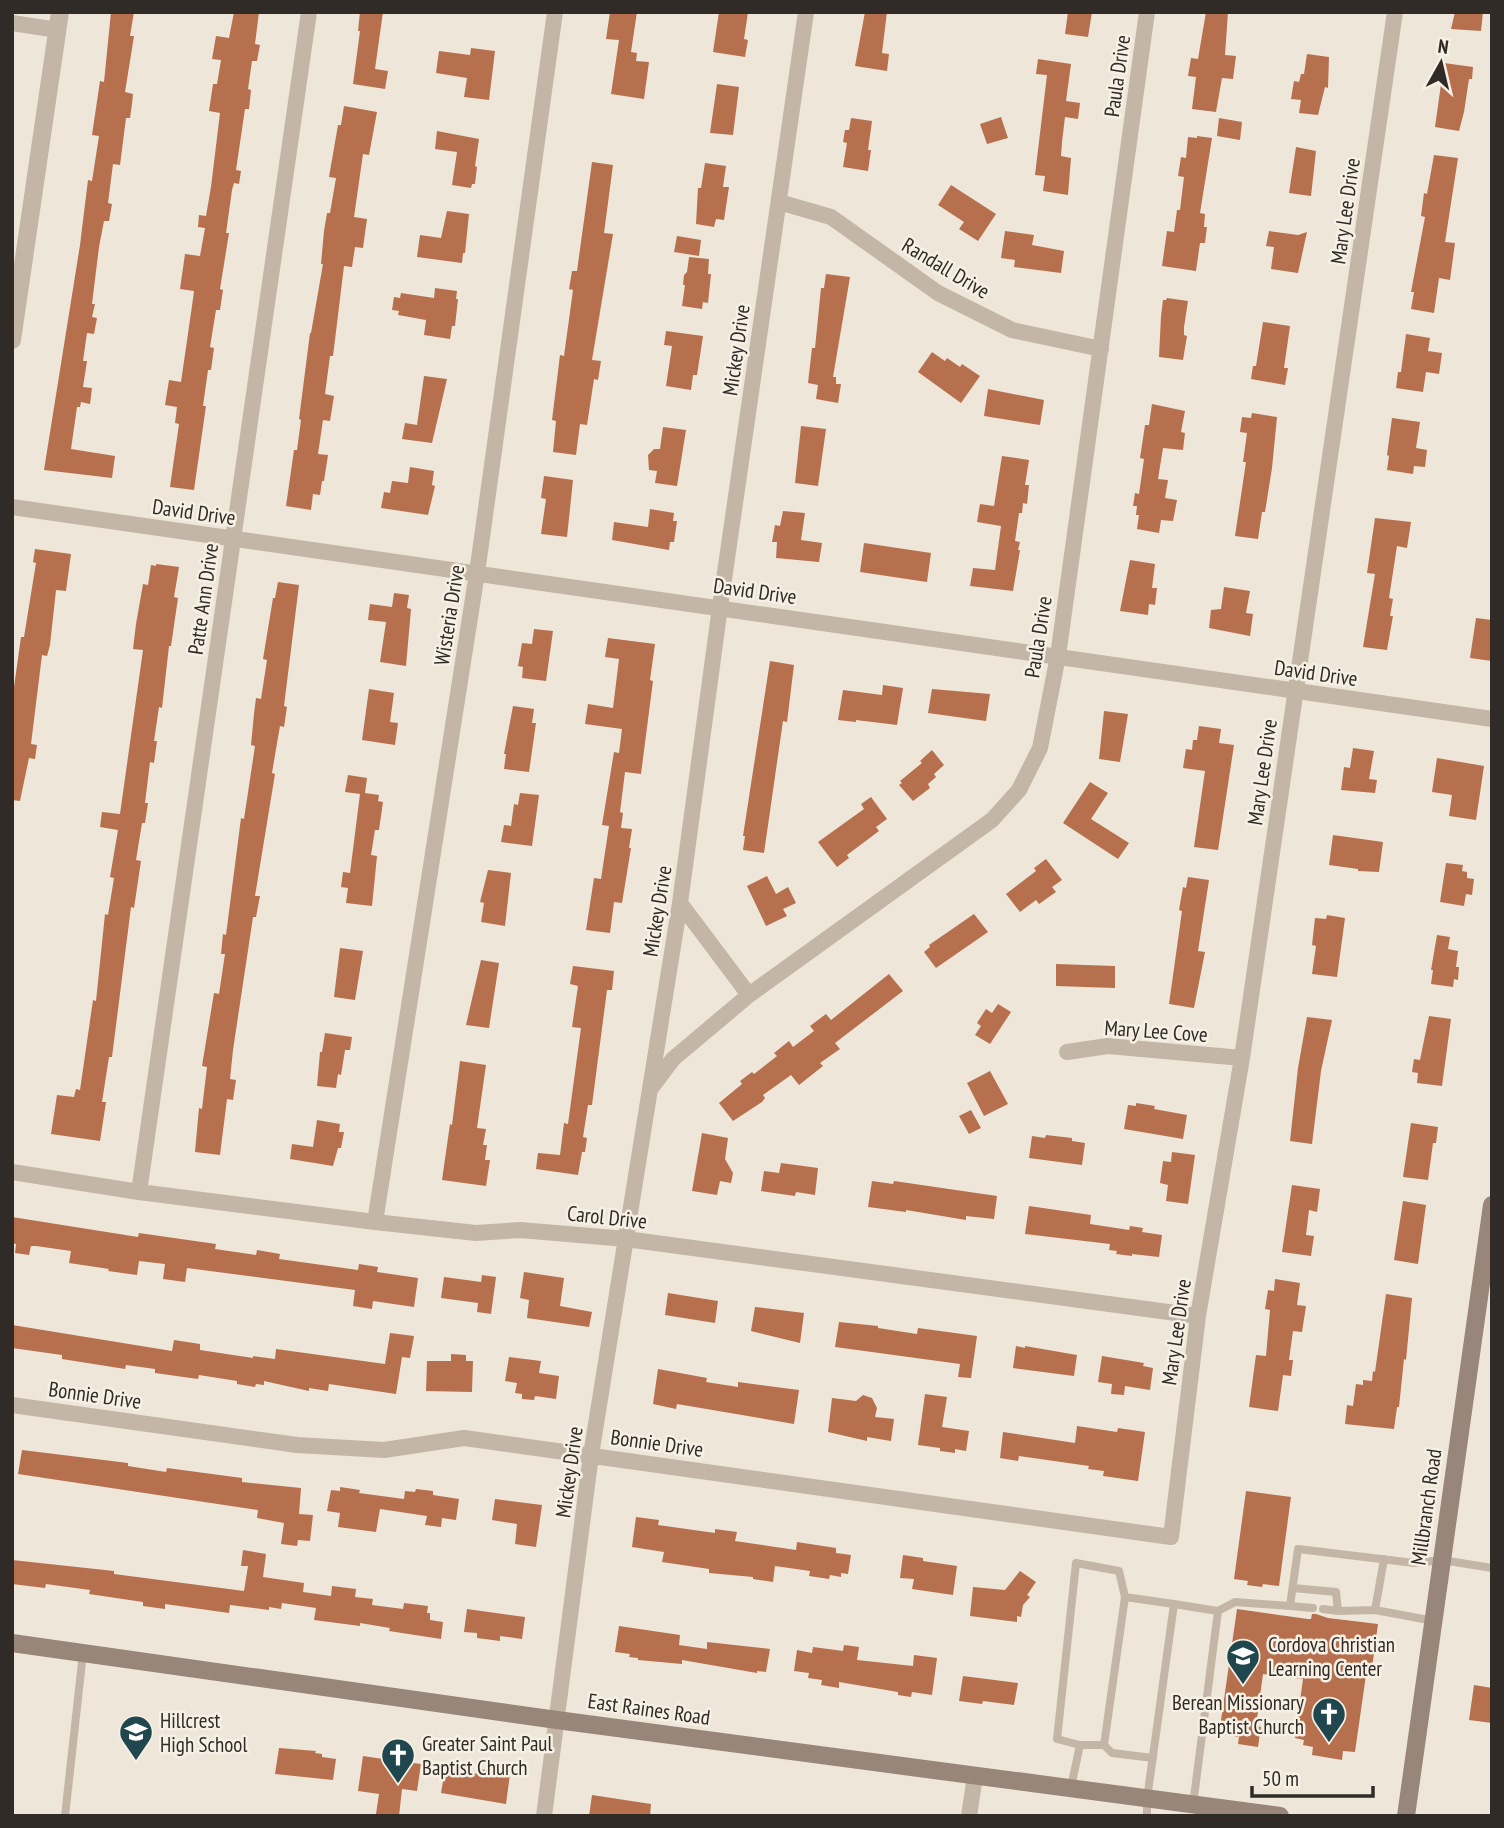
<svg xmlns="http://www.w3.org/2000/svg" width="1504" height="1828" viewBox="0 0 1504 1828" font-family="'PT Sans Narrow',sans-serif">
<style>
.building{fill:#b7704e}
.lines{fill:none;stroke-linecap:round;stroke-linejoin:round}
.service{stroke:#c4b6a7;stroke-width:8}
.minor{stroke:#c4b6a7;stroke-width:16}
.tertiary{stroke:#c4b6a7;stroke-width:18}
.secondary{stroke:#978679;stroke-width:18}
.labels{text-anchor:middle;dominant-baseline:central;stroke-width:5;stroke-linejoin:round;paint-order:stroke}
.street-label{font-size:21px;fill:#312b27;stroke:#f6f0e5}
.poi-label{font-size:21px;fill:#312b27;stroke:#f6f0e5;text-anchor:start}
</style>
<rect width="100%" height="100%" fill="#eee6d9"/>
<path class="building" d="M111 12H134L130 36H134L125 92 133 94 132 104 130 118H126L120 165 113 164 108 203 112 204 109 221H104L99 247 92 304H95L92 317 97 318 94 334 87 333 83 361H87L83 387 92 388 90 404 81 402 80 407H77L71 449 115 456 112 478 44 470 80 245 88 180 92 181 99 136 92 135 100 81 104 82Z
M234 12H259L255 44 260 45 257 61H252L248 89 251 90 249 109H245L236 170 241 171 239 184 234 183 232 190 226 233H229L220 289 223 290 220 310H216L210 347 214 348 211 370H208L203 406H206L194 490 170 487 179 424 175 423 177 407 165 405 169 380 181 382 192 306 194 291 180 289 185 254 200 256 205 228 198 227 199 215 206 216 211 187 220 113 209 111 213 84H217L221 60 212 59 216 36 229 38Z
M360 12H383L375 69 388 71 385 89 353 84 360 31H358Z
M610 12H637L631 52 637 53 636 61 649 62 644 99 611 94 619 40 606 39Z
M719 12H748L744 39 748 40 745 57 713 52Z
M865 12H887L882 53 889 54 887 71 855 66Z
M1068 12H1092L1088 37 1065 34Z
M1206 12H1228L1225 55 1236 56 1233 79 1222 78 1216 112 1192 109 1196 77 1188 76 1191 58 1198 59Z
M1455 12H1483L1481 31 1451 29Z
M471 48 495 51 489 100 464 97 467 78 436 73 439 51 470 55Z
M1307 54 1329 57 1328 88 1325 87 1318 115 1299 113 1301 100 1291 99 1294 81 1299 82 1301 74H1304Z
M1038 59 1071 64 1066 101 1080 103 1078 119 1065 117 1062 142 1061 156 1071 158 1068 195 1043 191 1045 176 1035 175 1047 75 1036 74Z
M1444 63 1473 67 1472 79H1469L1464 112 1459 131 1435 127Z
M717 84 739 87 733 135 710 133Z
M344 106 377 112 369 155 363 154 354 217 367 219 363 248 355 247 352 267 344 266 333 356H330L325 394 334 396 330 421 323 420 318 454 328 455 324 481H322L320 495 313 494 311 510 286 506 294 450H297L301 420 299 419 310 333H311L323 264H321L324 231 327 213H330L336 178 329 177 338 125H341Z
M1001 117 1008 138 987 144 980 124Z
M851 118 872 121 868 150H871L868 171 843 167 847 143 843 142 845 130H849Z
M1219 118 1242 122 1240 140 1217 136Z
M437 131 479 139 475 166 477 167 475 184H472L471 188 452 185 457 152 435 149Z
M1197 136 1212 138 1200 213 1205 214 1204 227H1207L1205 243H1200L1196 271 1162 266 1167 231 1174 232 1177 210H1180L1184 177 1178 176 1181 157 1186 158 1188 137 1197 138Z
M1296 147 1316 151 1311 196 1289 193Z
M1434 155 1458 158 1445 242 1455 243 1450 280 1439 278 1434 313 1411 309 1414 292H1411L1425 217 1421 216 1424 193 1427 194Z
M592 162 613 165 604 233 613 234 592 360 601 361 598 380 594 379 587 425 580 424 576 455 553 452 556 421 552 420 560 355 564 356 573 290 569 289 572 271H577Z
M705 163 726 166 723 187H729L724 220 716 219 714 227 696 224 698 188H701Z
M951 185 996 214 978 241 959 229 964 222 938 205Z
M447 211 469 214 465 253H463L462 263 417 257 420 235 441 238Z
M1005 231 1034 235 1032 245 1064 251 1061 273 1014 267 1015 260 1001 258Z
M1269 231 1298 235 1307 232 1298 273 1271 269 1274 247 1266 246Z
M677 236 701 240 699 256 674 252Z
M689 257 709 259 708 274H711L708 303 703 302 702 309 682 306 685 285H683L684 275 687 272Z
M826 274 850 277 833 377H836V384H841L838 403 816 399 818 385 808 383 812 348H815L821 288H824Z
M435 288 457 291 456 299H458L455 326H452L450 339 424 335 426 320 398 315 399 311 392 310 394 297 400 298 401 293 434 298Z
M1167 298 1188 301 1184 327V335L1187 336 1183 360 1159 357 1161 316 1163 300H1166Z
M1263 322 1290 326 1284 368H1288L1285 385 1251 379 1253 366H1256Z
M666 331 703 336 697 375H693L691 390 666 386 672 346 664 345Z
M1406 334 1430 338 1428 351 1442 353 1439 374 1426 372 1423 392 1396 388 1398 372H1401Z
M932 352 945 361 947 358 960 367 962 364 980 376 961 403 918 372Z
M424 376 447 379 432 443 402 439 405 423 417 425Z
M988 389 1044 400 1040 425 984 416Z
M1152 404 1185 411 1181 432 1185 433 1183 450 1163 448 1158 479 1168 480 1165 498 1177 500 1173 521 1161 520 1159 533 1137 529 1139 515H1136L1137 506H1133L1135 493 1139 494 1144 459 1140 458 1145 425H1149Z
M1252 413 1277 417 1272 468 1265 512H1262L1258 539 1235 536 1246 462H1243L1247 433 1240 432 1242 417 1251 418Z
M1392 418 1420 422 1416 448 1427 450 1425 467 1414 466 1413 474 1387 470 1389 456 1387 455Z
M801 426 826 429 818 486 795 483Z
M663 427 686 430 677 486 655 483 657 471 649 470 648 455 654 449H660Z
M1002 456 1029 460 1025 485H1029L1027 504 1023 503 1022 513H1019L1015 541 1020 542 1018 550H1020L1013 591 970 586 973 568 995 570 1001 526 977 522 980 504 994 506Z
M410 467 434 471 432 485 435 486 428 515 381 508 384 492 390 493 392 481 408 483Z
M544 476 573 480 567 537 541 534 546 499 541 498Z
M650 509 674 513 673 521H677L674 542H670L669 550 612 540 614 522 648 527Z
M783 511 805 513 801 540 822 543 819 562 776 558 777 542H772L775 525 780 526Z
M1375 518 1411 522 1407 548 1397 546 1389 598 1393 599 1390 616H1393L1387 650 1363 647 1375 574 1367 573Z
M864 543 931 553 927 582 860 572Z
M35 549 71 554 66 591 56 590 50 645 47 656 42 655 31 744 37 745 35 759 29 758 20 801 12 800V701L21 637H24L36 563 33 562Z
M1130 560 1155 564 1152 588H1157L1155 605 1149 604 1148 615 1120 611Z
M156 564 179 567 174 597 178 598 171 646H169L162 708 159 707 154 741H157L154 763 150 762 145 803H148L145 823H142L136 860 141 861 134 908 131 907 112 1057H109L102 1102H106L100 1141 51 1134 57 1095 74 1097 76 1089 80 1090 93 1000 96 1001 105 914 108 915 114 878 110 877 118 830 100 827 102 812 120 814 143 650 133 649 136 624 143 584 148 585 151 565 156 566Z
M278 582 299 585 284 706 287 707 284 727 280 726 276 749 272 773 275 774 255 896H260L256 917H253L233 1050 230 1079 236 1080 233 1100 227 1099 220 1155 195 1152 199 1108 202 1109 207 1067 202 1066 214 993 219 994 225 954H221L223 934 226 935 241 818 244 819 255 746 251 745 254 714 256 698 261 699 267 660 263 659 273 598H275Z
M1224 587 1250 591 1246 613 1253 614 1250 636 1209 628 1211 610 1221 609Z
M394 593 409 595 407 608 411 609 406 666 380 662 386 622 368 620 370 604 392 607Z
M1476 618 1492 620V661L1470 658Z
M534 629 553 631 546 681 522 678 523 667 518 666 522 643 532 644Z
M608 638 655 644 650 680 653 681 641 774 625 772 620 812 623 813 621 828 632 829 629 848H631L622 903 614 902 610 933 586 930 594 878 601 879 609 826 602 825 614 752 619 753 622 729 585 724 588 704 613 708 619 659 605 657Z
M770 661 794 665 787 722 783 721 764 853 743 850 745 836H743Z
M883 685 903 688 897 725 856 720V722L838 720 843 690 882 695Z
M369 689 394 693 390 722 398 723 395 745 362 740Z
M932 689 990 694 986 721 928 713Z
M513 706 534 709 532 723H536L529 772 504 769 506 754H504Z
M1104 711 1128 714 1120 762 1099 759Z
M1199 726 1221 729 1219 743 1234 745 1218 850 1194 847 1205 771 1183 768 1186 749 1192 750 1193 740H1197Z
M1353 748 1374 751 1369 779 1377 780 1375 793 1341 790 1344 767 1350 768Z
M932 750 944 765 934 774 936 777 928 784 930 788 913 801 899 785 902 783 900 781 922 763 920 761Z
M1437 758 1484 766 1476 820 1449 816 1452 795 1432 792Z
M348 775 367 778 365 793 379 795 378 801 383 802 379 830H375L371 855 377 856 372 906 346 903 348 888 341 887 343 872 350 873 360 794 345 792Z
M1090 782 1108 793 1091 819 1129 843 1118 859 1063 823Z
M520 793 539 795 532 846 501 842 504 825 511 826 514 804 518 805Z
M871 797 887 819 876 827 879 831 847 855 849 858 837 867 818 842 864 809 861 804Z
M1333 835 1383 842 1379 872 1358 871V869L1329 865Z
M1046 859 1062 880 1052 887 1056 892 1039 904 1036 900 1020 912 1006 894 1036 871 1034 868Z
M1446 863 1463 865 1462 871 1467 872V878L1474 879 1472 895 1466 894 1464 906 1440 902Z
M488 870 511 873 505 926 481 922 484 903 480 902Z
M767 876 776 894 788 887 796 903 783 909 787 916 766 926 747 886Z
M1188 877 1209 880 1198 951 1205 952 1194 1008 1169 1004 1182 911 1179 910 1183 887 1186 888Z
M974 914 988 932 936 968 924 952 930 947 929 945Z
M1327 915 1345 918 1337 977 1312 974 1316 946 1312 945 1315 918 1326 919Z
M1437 935 1450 937 1448 949 1458 951 1456 967H1459L1458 980 1454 979 1453 987 1431 984 1433 970H1431Z
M340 948 363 951 355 1000 334 997Z
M481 960 499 963 489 1028 466 1025Z
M1056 964 1115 966V988L1056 986Z
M573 966 614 971 612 990H607L592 1105H588L583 1137 587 1138 585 1152H582L578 1175 536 1169 538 1153 560 1155 564 1123 568 1124 581 1028 572 1027 578 986 570 984Z
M889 974 903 991 835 1043 840 1049 820 1063 823 1066 799 1085 791 1075 763 1095 765 1098 762 1102 733 1121 719 1103 742 1084 740 1081 752 1072 754 1074 777 1056 774 1053 789 1041 793 1047 814 1031 810 1026 826 1014 831 1020Z
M998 1004 1011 1012 990 1044 975 1035 981 1026 977 1023 986 1009 992 1013Z
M1429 1016 1451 1019 1442 1086 1417 1083 1418 1073 1412 1072 1414 1059 1420 1060Z
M1307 1017 1332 1020 1321 1071 1312 1144 1290 1141 1298 1068Z
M325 1033 352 1037 350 1050H345L341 1075 338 1074 336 1088 317 1086 320 1052H322Z
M460 1061 486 1065 477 1128 486 1129 483 1145H487L485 1160H490L486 1186 442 1180 450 1124 452 1125Z
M990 1071 1008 1104 984 1116 967 1083Z
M1136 1103 1155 1106 1154 1109 1187 1115 1183 1139 1124 1129 1128 1105 1136 1106Z
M971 1110 981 1128 969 1134 959 1116Z
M317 1120 340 1124 339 1132H344L341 1148H338L333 1166 290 1159 292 1144 313 1147Z
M1411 1123 1438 1127 1436 1143H1433L1428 1180 1403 1177Z
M702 1133 728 1138 725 1159 733 1173 731 1183 720 1181 717 1195 692 1191Z
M1046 1135 1072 1138V1141L1085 1143 1082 1165 1029 1158 1032 1136 1045 1138Z
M1172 1152 1195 1155 1188 1204 1166 1201 1168 1185 1160 1183 1163 1161 1171 1162Z
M781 1163 818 1168 815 1195 796 1192 795 1196 761 1191 764 1171 779 1173Z
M872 1181 893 1184 894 1181 997 1196 994 1219 966 1216V1220L906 1210V1212L868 1207Z
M1292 1185 1320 1189 1317 1212 1309 1210 1306 1235 1314 1236 1311 1256 1282 1252Z
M1403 1201 1426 1205 1418 1264 1394 1260Z
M1029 1206 1091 1215 1090 1224 1129 1230 1130 1226 1143 1228 1142 1232 1162 1235 1159 1257 1132 1254V1256L1116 1254 1117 1251 1109 1250 1110 1244 1025 1234Z
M12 1217 138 1237 139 1233 216 1244 215 1249 256 1255 257 1250 280 1254 279 1259 358 1270 359 1264 378 1267 377 1272 418 1278 414 1307 373 1301 372 1309 353 1306 355 1290 187 1268 185 1282 163 1279 165 1264 139 1261 137 1275 108 1271 109 1269 69 1263 71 1251 36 1246H31L29 1255 15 1253 16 1244 12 1243Z
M524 1272 564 1278 560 1306 592 1312 589 1327 527 1318 529 1300 520 1298Z
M482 1275 496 1277 491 1314 477 1312 478 1303 441 1298 444 1277 481 1282Z
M1275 1279 1300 1283 1297 1305 1306 1306 1302 1332 1293 1331 1289 1360H1293L1291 1376 1283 1375 1278 1411 1249 1407 1256 1355 1266 1356 1270 1310 1265 1309 1268 1290 1274 1291Z
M668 1293 718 1301 715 1323 665 1315Z
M1386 1294 1412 1298 1406 1360 1404 1359 1399 1407H1397L1394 1429 1345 1424 1347 1405 1353 1406 1356 1384 1363 1385V1380L1372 1381 1373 1371 1375 1372Z
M755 1307 804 1313 800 1343 751 1331Z
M839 1322 878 1326V1328L917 1334 918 1328 977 1336 971 1378 958 1377 960 1364 835 1347Z
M12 1325 172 1351 174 1340 200 1344V1350L253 1358V1356L275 1359 276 1349 385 1364 390 1333 414 1336 410 1358 402 1357 396 1394 329 1384 328 1391 309 1388V1391L264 1381V1385L256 1384 255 1387 237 1384V1381L199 1375 198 1379 155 1373V1369L126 1365 125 1369 62 1359V1355L12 1348Z
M1016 1346 1025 1348V1346L1077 1355 1074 1376 1013 1368Z
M451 1354 466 1355V1361H473L472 1392 426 1391 427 1361H451Z
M1102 1356 1144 1363 1143 1366 1153 1368 1150 1390 1125 1386 1124 1395 1111 1394 1112 1384 1098 1382Z
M509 1357 541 1361 539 1373 559 1376 556 1399 535 1396 534 1400 522 1399V1394L515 1393 517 1383 505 1381Z
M658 1369 707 1378 706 1382 738 1387V1382L799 1390 794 1424 677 1404 676 1409 653 1404Z
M925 1394 947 1397 942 1427 969 1431 966 1451 955 1449V1453L940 1451V1448L918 1445Z
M863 1395 872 1398 877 1408 875 1417 894 1419 891 1441 867 1437V1441L828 1432 832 1398 856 1401Z
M1077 1426 1117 1432 1118 1428 1145 1432 1138 1481 1103 1476 1104 1471 1088 1469 1089 1466 1019 1456 1018 1461 1000 1458 1003 1432 1075 1443Z
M22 1450 128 1463V1466L166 1472 167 1468 242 1478V1482L301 1488 299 1514 313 1515 310 1541 298 1540 297 1546 281 1544 284 1523 257 1518 258 1510 18 1474Z
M340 1487 360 1490 359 1493 404 1499 405 1491 415 1492 416 1489 433 1491V1495L459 1499 456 1520 442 1518 441 1527 425 1525 427 1516 380 1509 376 1532 338 1527 340 1513 327 1511 331 1490 340 1491Z
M1246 1491 1291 1497 1279 1586 1263 1584 1262 1587 1247 1585 1248 1581 1234 1579Z
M495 1499 542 1505 536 1547 515 1544 517 1524 492 1520Z
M636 1517 659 1520 658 1525 715 1533V1529L737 1532 735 1541 796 1550 797 1542 836 1548V1553L851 1555 848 1574 841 1573V1577L830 1575 829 1579 809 1576 810 1571 775 1566 773 1582 753 1579V1577L709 1573V1569L662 1562 664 1552 632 1547Z
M243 1550 266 1554 263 1577 304 1583 303 1592 331 1596 332 1586 356 1589 355 1597 373 1599 372 1605 403 1609 404 1603 428 1606 427 1613H430V1620L443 1622 441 1639 389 1631 390 1628 360 1623V1626L314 1620 316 1608 282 1603 281 1609 269 1607V1610L230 1605 229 1613 165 1604V1609L143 1606V1602L89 1594 90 1590 46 1584 45 1588 12 1584V1560L114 1571V1574L244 1591 248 1566H241Z
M903 1555 923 1558V1561L957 1566 953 1595 912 1589 914 1579 900 1578Z
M1020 1571 1036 1582 1027 1595 1030 1597 1023 1605 1021 1617 1017 1616V1622L970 1616 973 1587 1005 1590Z
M467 1609 525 1617 522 1639 500 1636V1641L477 1638V1633L464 1632Z
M1237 1609 1308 1619H1311L1312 1614H1316L1328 1618 1378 1624 1371 1675H1366L1355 1752 1343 1751 1342 1760 1312 1755 1313 1747 1303 1745 1304 1740 1295 1738 1303 1679 1263 1674 1256 1726 1261 1727 1258 1747 1238 1744 1239 1737 1219 1734Z
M619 1626 680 1635 679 1645 707 1649V1642L770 1649 766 1672 757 1671V1673L682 1660V1664L638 1660V1658L629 1657 630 1654 615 1652Z
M844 1645 859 1647 857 1660 913 1666 914 1655 937 1658 932 1695 912 1692 911 1697 898 1695V1692L839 1682V1688L821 1685 822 1680 808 1678 809 1673 794 1671 797 1650 812 1653 813 1647 843 1651Z
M963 1676 1018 1683 1014 1705 983 1701 982 1704 959 1701Z
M1474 1685 1492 1688V1723L1469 1720Z
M279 1748 316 1751 315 1753 322 1754V1757L336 1759 333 1780 275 1774Z
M384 1755 398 1757 397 1761 421 1764 417 1791 402 1789 399 1816 376 1814 379 1794 358 1791 363 1756 383 1759Z
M445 1769 479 1774 480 1769 510 1774 506 1804 441 1793Z
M592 1795 651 1804 650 1816H589Z"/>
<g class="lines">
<path class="service" d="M1384 1559 1375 1610 1434 1621
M1293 1588 1336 1592 1338 1611
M1174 1604 1218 1611 1193 1805
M1290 1606 1313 1608
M1323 1609 1338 1611 1375 1610
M1218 1611 1235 1602 1290 1606 1298 1549 1414 1563 1442 1560 1492 1568
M1080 1745 1057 1739 1076 1563 1119 1571 1125 1597
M1104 1745 1112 1753 1153 1758
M1071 1787 1080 1745H1104L1125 1597 1174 1604 1147 1799V1816
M65 1816 83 1653"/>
<path class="minor" d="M12 23 58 30
M779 202 831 217 938 293 1012 330 1101 349
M12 507 1492 719
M680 903 749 995
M1067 1052 1108 1046 1242 1058
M652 1087 673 1059 749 995 992 820 1019 790 1040 748 1058 656 1147 12
M12 1172 139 1192 375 1222 476 1233 520 1230 626 1239 1198 1316
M139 1192 309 12
M375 1222 477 573 555 12
M12 1405 297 1445 384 1450 464 1438 1171 1537 1198 1316 1242 1058 1395 12
M544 1816 591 1455 680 903 720 607 806 12
M969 1816 975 1776"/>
<path class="tertiary" d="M12 340 60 12"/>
<path class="secondary" d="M12 1643 557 1720 1280 1816
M1406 1816 1492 1205"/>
</g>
<defs>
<g id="school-pin" transform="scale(1.75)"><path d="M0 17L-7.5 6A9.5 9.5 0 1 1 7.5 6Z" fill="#21474e" stroke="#f6f0e5"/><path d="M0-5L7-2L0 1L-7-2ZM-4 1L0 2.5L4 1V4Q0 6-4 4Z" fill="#fff"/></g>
<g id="church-pin" transform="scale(1.75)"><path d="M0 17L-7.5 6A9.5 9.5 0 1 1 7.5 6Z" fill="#21474e" stroke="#f6f0e5"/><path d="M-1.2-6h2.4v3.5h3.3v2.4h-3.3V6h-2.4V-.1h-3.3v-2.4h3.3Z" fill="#fff"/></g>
</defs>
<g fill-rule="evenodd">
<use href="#school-pin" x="1243" y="1656"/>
<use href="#church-pin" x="1329" y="1714"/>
<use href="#school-pin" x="136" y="1732"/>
<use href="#church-pin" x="398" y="1755"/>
</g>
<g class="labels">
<g class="street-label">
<text transform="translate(1117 76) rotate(-82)">Paula Drive</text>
<text transform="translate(1345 211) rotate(-82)">Mary Lee Drive</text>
<text transform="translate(946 268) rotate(31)">Randall Drive</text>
<text transform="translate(736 350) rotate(-82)">Mickey Drive</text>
<text transform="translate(194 512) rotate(8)">David Drive</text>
<text transform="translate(755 591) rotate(8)">David Drive</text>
<text transform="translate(203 599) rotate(-82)">Patte Ann Drive</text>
<text transform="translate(449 615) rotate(-81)">Wisteria Drive</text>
<text transform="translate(1038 637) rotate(-81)">Paula Drive</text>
<text transform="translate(1316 673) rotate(8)">David Drive</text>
<text transform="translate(1262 772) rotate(-82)">Mary Lee Drive</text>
<text transform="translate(657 911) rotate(-81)">Mickey Drive</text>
<text transform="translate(1156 1031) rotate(4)">Mary Lee Cove</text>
<text transform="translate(607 1217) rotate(6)">Carol Drive</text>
<text transform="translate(1176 1332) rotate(-82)">Mary Lee Drive</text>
<text transform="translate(95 1395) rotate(8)">Bonnie Drive</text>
<text transform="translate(657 1443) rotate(8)">Bonnie Drive</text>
<text transform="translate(569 1472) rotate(-82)">Mickey Drive</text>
<text transform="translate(1426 1507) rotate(-82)">Millbranch Road</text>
<text transform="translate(649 1709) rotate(8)">East Raines Road</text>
</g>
<g class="poi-label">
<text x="1268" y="1644">Cordova Christian<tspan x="1268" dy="24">Learning Center</tspan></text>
<text x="1304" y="1702" text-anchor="end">Berean Missionary<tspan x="1304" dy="24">Baptist Church</tspan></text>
<text x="160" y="1720">Hillcrest<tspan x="160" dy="24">High School</tspan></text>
<text x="422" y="1743">Greater Saint Paul<tspan x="422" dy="24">Baptist Church</tspan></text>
</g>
</g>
<rect width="1504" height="1828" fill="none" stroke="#312b27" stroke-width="28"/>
<g transform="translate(1441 63) rotate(8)" stroke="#f6f0e5" stroke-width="5" paint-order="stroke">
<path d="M0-5L12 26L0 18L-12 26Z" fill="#312b27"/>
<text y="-10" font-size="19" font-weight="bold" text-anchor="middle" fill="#312b27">N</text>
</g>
<path d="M1252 1786v10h121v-10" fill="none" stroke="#312b27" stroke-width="3.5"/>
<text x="1262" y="1786" font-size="21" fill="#312b27" stroke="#f6f0e5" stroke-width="5" paint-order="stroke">50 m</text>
</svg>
